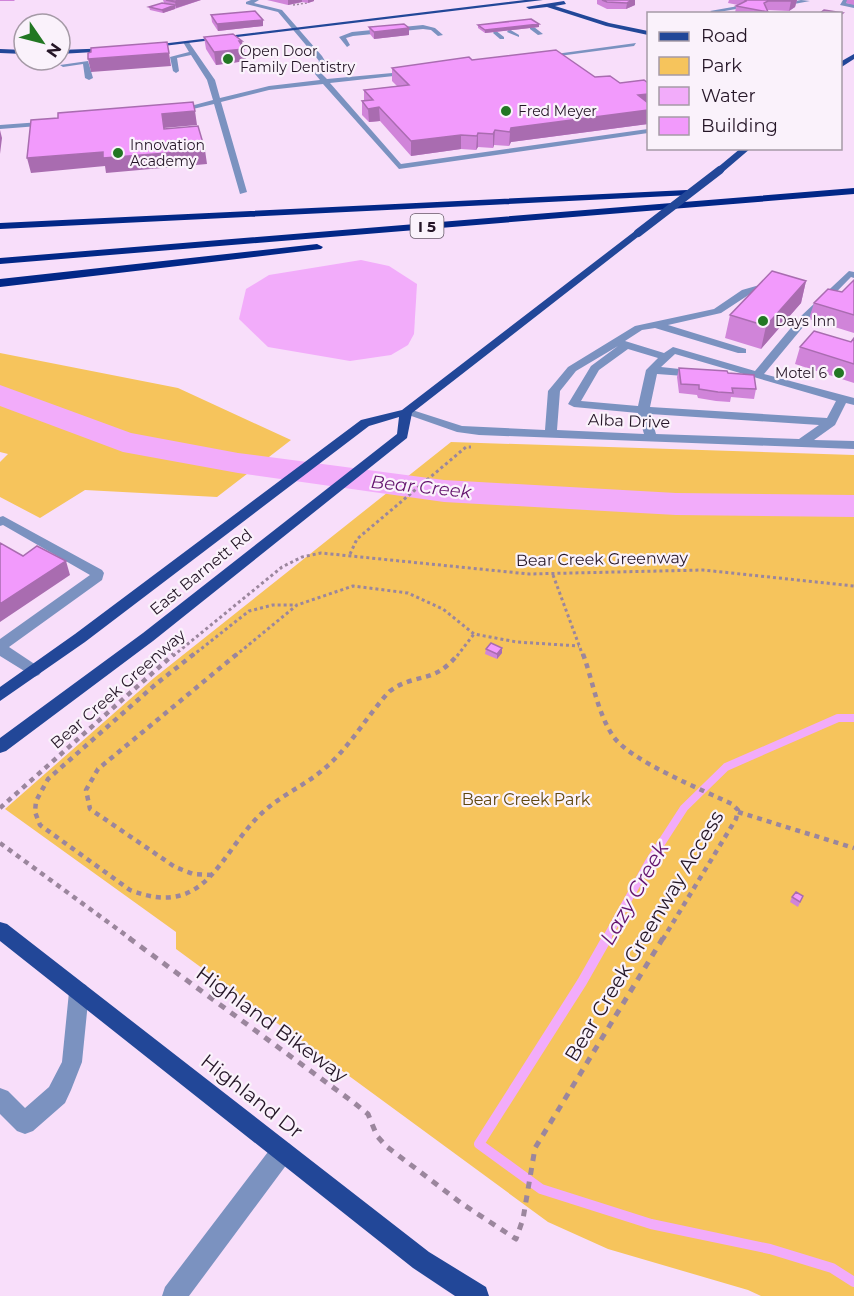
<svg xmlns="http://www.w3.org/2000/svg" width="854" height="1296" viewBox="0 0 854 1296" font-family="Montserrat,sans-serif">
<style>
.green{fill:#f6c45c}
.water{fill:#f2acfa}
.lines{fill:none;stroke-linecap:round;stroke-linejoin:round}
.stream-far1{stroke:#f2acfa;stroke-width:8}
.stream{stroke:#f2acfa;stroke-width:10}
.river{fill:#f2acfa;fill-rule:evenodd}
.path-far3{stroke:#9b869d;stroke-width:1.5;stroke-dasharray:2 2;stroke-linecap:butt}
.path-far2{stroke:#9b869d;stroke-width:3;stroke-dasharray:3 3;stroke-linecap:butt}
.path-far1{stroke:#9b869d;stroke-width:4.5;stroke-dasharray:5 5;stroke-linecap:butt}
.path{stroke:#9b869d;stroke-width:5;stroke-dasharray:7 7;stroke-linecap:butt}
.minor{fill:#7b92c0;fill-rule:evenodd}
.major{fill:#224798;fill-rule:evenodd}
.highway{fill:#022787;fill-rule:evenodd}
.major-bridge{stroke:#224798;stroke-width:8}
.wall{fill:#d084d9}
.shaded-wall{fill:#a96cb0}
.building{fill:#f29afc;stroke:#a96cb0;stroke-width:1.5}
.poi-dot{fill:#227723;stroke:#faf2fb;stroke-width:2}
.labels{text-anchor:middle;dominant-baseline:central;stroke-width:4.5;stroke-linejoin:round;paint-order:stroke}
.far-poi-label{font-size:14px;fill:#251627;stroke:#faf2fb;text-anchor:start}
.shield{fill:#faf2fb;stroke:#655867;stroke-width:1.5}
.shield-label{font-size:15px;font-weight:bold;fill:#251627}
.street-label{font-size:16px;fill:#251627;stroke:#faf2fb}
.park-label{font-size:16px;fill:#60470f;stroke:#faf2fb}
.water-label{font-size:18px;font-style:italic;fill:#64146e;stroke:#faf2fb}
.near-street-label{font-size:20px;fill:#251627;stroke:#faf2fb}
.near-water-label{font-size:21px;font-style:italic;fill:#64146e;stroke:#faf2fb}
</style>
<rect width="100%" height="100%" fill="#f8defa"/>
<path class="green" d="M0 353 178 388 291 440 217 497 85 490 40 518 0 497V462L8 454 0 452Z
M451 442 854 455V1296H761L748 1290 608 1249 548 1222 176 949V932L5 809 154 678Z"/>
<path class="water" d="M361 260 389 266 417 284 414 334 408 345 391 355 350 361 268 347 239 319 246 289 269 275Z"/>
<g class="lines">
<path class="stream-far1" d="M606 939 649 862 684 808 726 767 838 718H854"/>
<path class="stream" d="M607 938 582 982 479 1144 541 1189 651 1224 770 1249 832 1268 854 1282"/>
<path class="river" d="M0 385 131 433 238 453 444 480 676 493 854 495V517L676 515 444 502 238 473 123 452 0 406Z"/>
<path class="path-far3" d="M293 5 307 3"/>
<path class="path-far2" d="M350 554 357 539 466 447H471
M553 575 583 656
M173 656 282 567 302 557 321 553 529 574 703 570 854 586
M192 656 249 611 273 605H297
M235 656 297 605 353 586 408 593 443 609 474 634 517 642 579 646
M457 656 474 634"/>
<path class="path-far1" d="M194 654 156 684 48 779 36 801 35 812 40 825 130 890C207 920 219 853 262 813 281 795 306 785 325 768 351 746 367 715 390 691 416 672 434 685 458 654
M583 654C593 681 597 712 613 736 630 761 703 790 732 804L738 810 736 819 663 939
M0 808 174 654
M738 812 854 848
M0 843 131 939
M212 875 193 874 175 867 90 809 86 790 98 769 237 654"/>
<path class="path" d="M129 938 353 1102 368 1114 377 1136 386 1146 461 1203 516 1239 523 1219 535 1148 663 938"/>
<path class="minor" d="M251 0H259L254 3 282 10 322 56 325 61 322 74 327 79 414 71 412 74 330 83 401 164 648 129V133L399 169 323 84 269 90 221 102 247 192 240 194 214 104 176 113 172 111 213 100 207 80 191 55 177 58 179 71 176 73 173 71 170 57 189 52 183 42 188 41 215 80 220 98 269 86 320 80 315 74 319 61 316 57 278 12 246 4V2Z
M801 0 810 1 778 7 775 5Z
M843 0H849L846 3 854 4V8L840 5Z
M744 5 742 8 713 13 710 11Z
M423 25 435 28 443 35 438 36 431 30 423 29 353 36 346 38 350 45 347 47 339 37 352 32Z
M530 27H534L543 34 538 35 530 29Z
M509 29 519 35V37L507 32Z
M495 30 504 37V39H500L493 33Z
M636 43 634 46 544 58 541 56Z
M88 61 93 78 89 80 85 78 83 64 63 67 60 65Z
M54 121 55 123 51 125 0 129V125Z
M849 271 854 272V278L851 277 808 321 764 374 854 398V405L846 403 835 425 814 440 854 441V449L479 435 457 432 400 412 406 408 462 426 545 430 548 391 568 367 635 326 714 309 742 290 774 281 778 282V286L750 294 721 313 668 325 746 349V353H738L655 328 642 330 625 341 664 353 673 347 755 371 800 317ZM618 346 591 366 568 404 574 407 638 413 644 434 557 430 560 391 576 371ZM628 349 658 358 646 370 638 406 581 401 599 370ZM675 354 836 401 827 418 650 407 657 374 698 377 704 374 698 371 661 367ZM650 414 819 425 799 439 656 434Z
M3 516 102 570 104 573 102 580 9 647 39 667 42 671 39 675 34 677 0 656V639L90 575 3 525 0 526V517Z
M79 983 86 985 89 992 82 1062 71 1090 65 1103 33 1131 25 1134 17 1131 0 1114V1088L8 1091 25 1108 49 1087 62 1062 69 992 72 985Z
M282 1141 290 1144 293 1152 290 1160 189 1296H162L165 1287 274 1144Z"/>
<path class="major" d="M525 0H543L147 48 144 46Z
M564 1 566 4 555 6 609 23 648 31V35L606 26 547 7 529 9 526 7Z
M113 48 111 51 60 54V50Z
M0 49 24 50V54L0 53Z
M854 54V59L840 68V62Z
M741 148H751L723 172H717V168Z
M635 231 643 233 412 413 407 438 153 641 6 751 0 753V738L143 633 397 434 399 417 369 426 85 642 0 701V687L75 634 361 420 402 410Z
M0 922 7 924 429 1252 486 1287 489 1296H455L413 1268 0 941Z"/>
<path class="highway" d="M854 188V194L0 264V258Z
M687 190 691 191V195L0 229V223Z
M317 244 323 247 321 249 0 287V279Z"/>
<path class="major-bridge" d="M638 233 720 170"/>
</g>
<path class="wall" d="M0 0H15L14 1H0Z
M163 0H201L163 13 150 10 149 7 164 3Z
M267 0H314V1L308 3 302 2 288 5Z
M597 0H635V5L626 9H607L597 4Z
M729 0H797L795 7 789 11 767 10V14H735L736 6 738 5 728 3Z
M847 0H854V5L846 3Z
M211 15 263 26 218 31 212 22Z
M478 25 539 27 485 33 478 28Z
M369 27 409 28V35L374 39 370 34Z
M204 37 243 47 244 49 246 61 216 65 206 49Z
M472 60 595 77 620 83H648V124L511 142 509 146 494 145 493 148 478 147 476 150 461 149 411 156 380 121 369 122 362 115V101H364V90L397 86 392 81V68Z
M854 280V333L809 319 814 303 842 292Z
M806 281 801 303 761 349 725 338 730 315Z
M854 338V383L795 364 800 347 851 342Z
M679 368 728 373 756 389 754 399 731 397 730 402 716 401 698 398 697 395 679 393 677 377Z
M502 648V653L497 659 485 654 486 649Z
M803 896 798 907 790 902 792 897Z"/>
<path class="shaded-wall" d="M181 0H201L176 8 175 2Z
M288 0H302V2L288 5Z
M308 0H314V1L308 3Z
M632 0H635V5L626 9 627 3Z
M794 0H797L795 7 789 11 791 1Z
M175 5V9L163 13 162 10Z
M263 20V26L218 31 217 24Z
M539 24V27L485 33V30Z
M409 28V35L374 39V32Z
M239 41H242L246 61 216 65 214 52Z
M169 53 171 66 91 72 88 59Z
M648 94V107L638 95Z
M379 107 380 121 369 122 368 109Z
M648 110V124L511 142 509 146 510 132 511 128Z
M195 111 197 125 164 128 162 114Z
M0 130 2 138 0 154Z
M495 130 494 145 493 148V134Z
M478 133V147L476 150 477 136Z
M461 135V149L411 156V141Z
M205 150 207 164 106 173 105 166 31 173 27 158 103 152Z
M806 281 801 303 761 349 766 326Z
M66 561 70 575 0 622V604Z
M502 648V653L497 659V654Z"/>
<path class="building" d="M166 0H181L175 2Z
M602 0H632L627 3 607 2Z
M745 0H794L791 1H768L764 3 768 12 736 6 746 1Z
M162 3 175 5 162 10 149 7Z
M824 10 843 13 840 15V14H819Z
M255 11 263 20 217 24 211 15Z
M531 19 539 24 485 30 478 25Z
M404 24 409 28 374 32 369 27Z
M233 34 242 41H239L244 49 214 52 204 37Z
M167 42 169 53 88 59V53L91 52V48Z
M556 50 595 77 610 76 620 83 644 80 648 83V94L638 95 648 103V110L511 128 510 132 495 130 493 134 478 133 477 136 461 135 411 141 379 107 368 109 362 101 373 100 364 90 409 85 392 68 469 57 472 60Z
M193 102 195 111 162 114 164 129 198 126 205 150 103 158V152L27 158 31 120 58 118V113Z
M772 271 806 281 766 326 730 315Z
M854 280V315L814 303 828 289 842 292Z
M814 331 851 342 854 338V364L800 347Z
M679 368 727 371 728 373 754 375 756 389 732 388 733 393 718 392 699 389V385L681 384Z
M0 543 23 556 37 546 66 561 0 604Z
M491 643 502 648 497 654 486 649Z
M796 892 803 896 800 902 792 897Z"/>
<g class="poi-dot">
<circle cx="228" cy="59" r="6"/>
<circle cx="506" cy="111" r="6"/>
<circle cx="118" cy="153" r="6"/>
<circle cx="763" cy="321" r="6"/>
<circle cx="839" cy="373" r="6"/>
</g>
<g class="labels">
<g class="far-poi-label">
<text x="240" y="51">Open Door<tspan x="240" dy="16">Family Dentistry</tspan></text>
<text x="518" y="111">Fred Meyer</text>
<text x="130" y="145">Innovation<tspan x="130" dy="16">Academy</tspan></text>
<text x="775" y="321">Days Inn</text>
<text x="827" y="373" text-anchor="end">Motel 6</text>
</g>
<rect class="shield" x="410.5" y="214" width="33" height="24" rx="4.5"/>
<g class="shield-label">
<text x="427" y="226">I 5</text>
</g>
<g class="street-label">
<text transform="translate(629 421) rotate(2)">Alba Drive</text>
<text transform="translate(602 559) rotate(-1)">Bear Creek Greenway</text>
<text transform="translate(201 572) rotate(-39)">East Barnett Rd</text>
<text transform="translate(118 689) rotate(-41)">Bear Creek Greenway</text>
</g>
<g class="park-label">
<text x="526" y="799">Bear Creek Park</text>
</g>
<g class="water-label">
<text transform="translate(421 487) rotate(6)">Bear Creek</text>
</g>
<g class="near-street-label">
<text transform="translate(644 936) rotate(-59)">Bear Creek Greenway Access</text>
<text transform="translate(272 1024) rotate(36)">Highland Bikeway</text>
<text transform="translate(252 1096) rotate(38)">Highland Dr</text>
</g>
<g class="near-water-label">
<text transform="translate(634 893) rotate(-60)">Lazy Creek</text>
</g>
</g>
<rect x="647" y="12" width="195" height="138" fill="#faf2fb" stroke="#a59aa6" stroke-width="1.5"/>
<rect x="659" y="32" width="30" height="9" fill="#224798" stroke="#a59aa6" stroke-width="1.5"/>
<text x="701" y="42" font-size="18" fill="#251627">Road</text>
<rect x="659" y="57" width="30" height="18" fill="#f6c45c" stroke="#a59aa6" stroke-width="1.5"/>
<text x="701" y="72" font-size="18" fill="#251627">Park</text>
<rect x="659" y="87" width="30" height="18" fill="#f2acfa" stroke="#a59aa6" stroke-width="1.5"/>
<text x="701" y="102" font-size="18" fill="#251627">Water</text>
<rect x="659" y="117" width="30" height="18" fill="#f29afc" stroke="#a59aa6" stroke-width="1.5"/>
<text x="701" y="132" font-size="18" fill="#251627">Building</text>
<g transform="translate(42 42) rotate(125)"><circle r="28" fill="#faf2fb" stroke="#a59aa6" stroke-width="1.5"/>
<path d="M0-4.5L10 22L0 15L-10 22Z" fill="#227723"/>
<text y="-9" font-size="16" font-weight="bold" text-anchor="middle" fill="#251627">N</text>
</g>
</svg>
